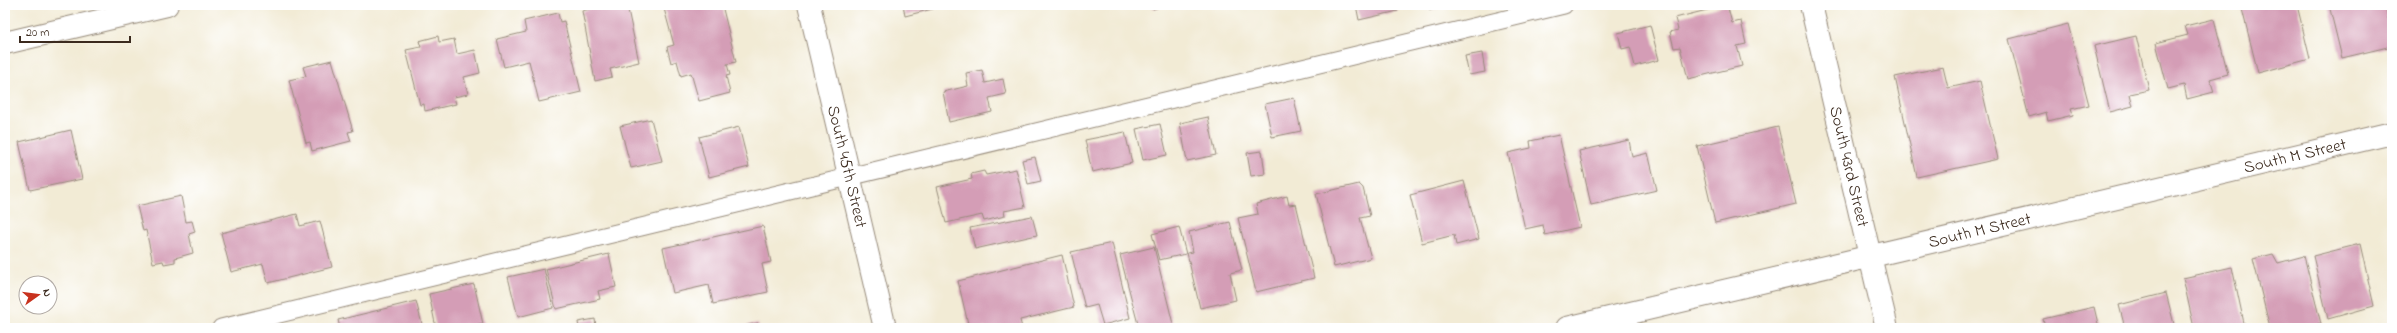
<svg xmlns="http://www.w3.org/2000/svg" width="2397" height="333" viewBox="0 0 2397 333" font-family="'Indie Flower',sans-serif">
<style>
.building{fill:#d49db6}
.lines{fill:none;stroke-linecap:round;stroke-linejoin:round}
.service-casing{stroke:#968a7a;stroke-width:19}
.minor-casing{stroke:#968a7a;stroke-width:24}
.tertiary-casing{stroke:#968a7a;stroke-width:24}
.service{stroke:#fff;stroke-width:17}
.minor{stroke:#fff;stroke-width:22}
.tertiary{stroke:#fff;stroke-width:22}
.labels{text-anchor:middle;dominant-baseline:central;stroke-width:3;stroke-linejoin:round;paint-order:stroke}
.street-label{font-size:17px;fill:#3b2a1e;stroke:#fff}
</style>
<rect width="100%" height="100%" fill="#fff"/>
<filter id="ink" filterUnits="userSpaceOnUse"><feTurbulence type="fractalNoise" baseFrequency=".025" numOctaves="2"/><feDisplacementMap in="SourceGraphic" scale="8" xChannelSelector="R" yChannelSelector="G"/><feConvolveMatrix kernelMatrix="1 2 1 2 8 2 1 2 1" color-interpolation-filters="sRGB"/></filter>
<filter id="wash" filterUnits="userSpaceOnUse"><feTurbulence type="fractalNoise" baseFrequency=".012" numOctaves="4" result="noise"/><feDisplacementMap in="SourceGraphic" scale="16" xChannelSelector="R" yChannelSelector="G"/><feGaussianBlur stdDeviation="0.9" result="paint"/><feColorMatrix in="noise" values="0 0 0 0 0 0 0 0 0 0 0 0 0 0 0 0 0 1.4 0 .05"/><feComposite in="paint" operator="in"/></filter>
<g filter="url(#wash)">
<rect width="100%" height="100%" fill="#f2ebd5"/>
<g id="blocks">
<path class="building" d="M588 5H627L639 62 610 69 612 77 595 81 582 11 589 9Z
M663 5H722L736 62 727 64 730 75 726 76 730 93 699 101 691 73 681 76 677 61 671 63 667 47 674 45Z
M903 5H944V6L905 16Z
M1152 5H1166L1153 9Z
M1356 5H1397L1398 11 1359 20Z
M1429 5H1447V6L1430 10Z
M1727 5 1732 23 1741 21 1746 44 1737 46 1742 66 1688 79 1680 47 1674 48 1670 32 1678 30 1675 18Z
M2241 5H2297L2310 59 2258 73Z
M2329 5H2385L2392 35V46L2342 58Z
M558 13 560 22 564 21 581 92 539 102 529 61 504 67 497 39 526 32 524 21Z
M2214 19 2228 74 2210 79 2214 92 2187 99 2184 85 2168 89 2156 43 2188 35 2185 26Z
M2068 24 2089 105 2071 109 2073 115 2048 121 2046 112 2029 117 2009 39Z
M1650 25 1659 60 1635 66 1630 47 1622 49 1618 33Z
M438 36 439 42 454 39 457 54 475 50 480 73 464 77 468 94 454 97 456 104 425 111 424 104 420 105 406 50 421 47 419 41Z
M2136 36 2149 90 2130 94 2133 106 2110 112 2094 46Z
M1482 53 1485 72 1469 75 1465 56Z
M332 60 353 131 348 132 351 141 312 151 310 142 306 143 289 80 306 76 303 67Z
M1943 67 1948 88 1980 81 1998 159 1917 177 1895 77Z
M982 70 985 83 1003 79 1006 94 989 98 992 112 949 122 943 92 968 86 966 73Z
M1294 98 1301 131 1272 137 1265 104Z
M1208 117 1216 155 1187 161 1180 123Z
M651 119 662 161 631 168 620 126Z
M1160 124 1167 155 1143 160 1136 129Z
M739 127 749 167 709 177 699 137Z
M1778 127 1796 204 1715 223 1697 146Z
M71 130 82 179 30 190 19 142Z
M1125 132 1132 163 1092 172 1085 140Z
M1559 135 1580 227 1545 235 1543 225 1525 229 1508 153 1531 148 1530 141Z
M1629 140 1632 157 1648 153 1657 190 1591 205 1579 151Z
M1262 151 1265 174 1251 176 1247 153Z
M1035 157 1041 181 1028 184 1022 160Z
M1016 169 1025 207 1004 211 1005 216 984 221 982 215 946 223 937 187 972 179 971 174 984 171 986 175Z
M1464 181 1479 239 1456 245 1454 235 1422 243 1410 195Z
M1359 184 1363 188 1370 216 1360 218 1371 258 1334 267 1316 194Z
M181 196 186 222 192 221 195 232 189 234 193 253 175 258V262L164 264 163 261 153 263 146 230 143 231 137 206Z
M1287 196 1289 205 1296 204 1314 278 1256 292 1238 218 1258 214 1256 204Z
M297 214 300 226 320 221 332 267 268 283 263 264 231 272 221 233Z
M1032 216 1037 235 975 249 970 228Z
M1230 222 1242 270 1230 273 1236 300 1200 308 1187 253 1193 252 1189 232Z
M763 226 771 262 762 264 768 292 713 304 709 285 673 293 663 248Z
M1179 227 1186 254 1159 260 1152 234Z
M1112 243 1130 318 1103 325 1097 305 1085 308 1071 252Z
M2360 244 2374 306 2328 319 2313 256Z
M1154 247 1174 328H1139L1120 255Z
M609 254 616 287 598 291 600 299 556 309 546 269Z
M2273 254 2278 263 2304 256 2321 324 2303 328H2270L2253 259Z
M1062 255 1074 307 1020 320 1022 328H969L958 281Z
M2232 267 2245 328H2194L2183 278Z
M544 269 553 308 518 317 508 277Z
M474 284 483 324 466 328H436L429 294Z
M2166 293 2175 328H2125L2119 305Z
M416 301 423 328H340L338 320Z
M2094 307 2099 328H2045L2043 319Z
M595 319 596 328H579L578 322Z
M758 323 759 328H740L739 327Z"/>
</g>
</g>
<g filter="url(#ink)">
<use href="#blocks" fill-opacity="0" stroke="#968a7a" stroke-width="1"/>
<g class="lines">
<g class="service-casing">
<path id="service" d="M221 328 1564 5"/>
</g>
<g class="minor-casing">
<g id="minor">
<path id="s1" d="M809 5 885 328"/>
<path id="s2" d="M1811 5 1870 256"/>
<path d="M5 43 167 5"/>
</g>
</g>
<g class="tertiary-casing">
<g id="tertiary">
<path d="M1870 256 1887 328"/>
<path id="s3" d="M1567 328 2392 133"/>
</g>
</g>
<use href="#service" class="service"/>
<use href="#minor" class="minor"/>
<use href="#tertiary" class="tertiary"/>
</g>
</g>
<g class="labels">
<g class="street-label">
<text stroke="none"><textPath href="#s3" startOffset="748">South M Street</textPath></text>
<text stroke="none"><textPath href="#s1" startOffset="166">South 45th Street</textPath></text>
<text stroke="none"><textPath href="#s2" startOffset="166">South 43rd Street</textPath></text>
<text stroke="none"><textPath href="#s3" startOffset="424">South M Street</textPath></text>
</g>
</g>
<rect width="2397" height="333" fill="none" stroke="#fff" stroke-width="20"/>
<g transform="translate(38 295) rotate(76)"><circle r="19" fill="#ffffff" stroke="#b1aaa5"/>
<path d="M0-3L7 15L0 10L-7 15Z" fill="#c8321e"/>
<text y="-6" font-size="11" font-weight="bold" text-anchor="middle" fill="#3b2a1e">N</text>
</g>
<path d="M20 36v6h110v-6" fill="none" stroke="#3b2a1e" stroke-width="2"/>
<text x="26" y="36" font-size="12" fill="#3b2a1e" stroke="#ffffff" stroke-width="3" paint-order="stroke">20 m</text>
</svg>
